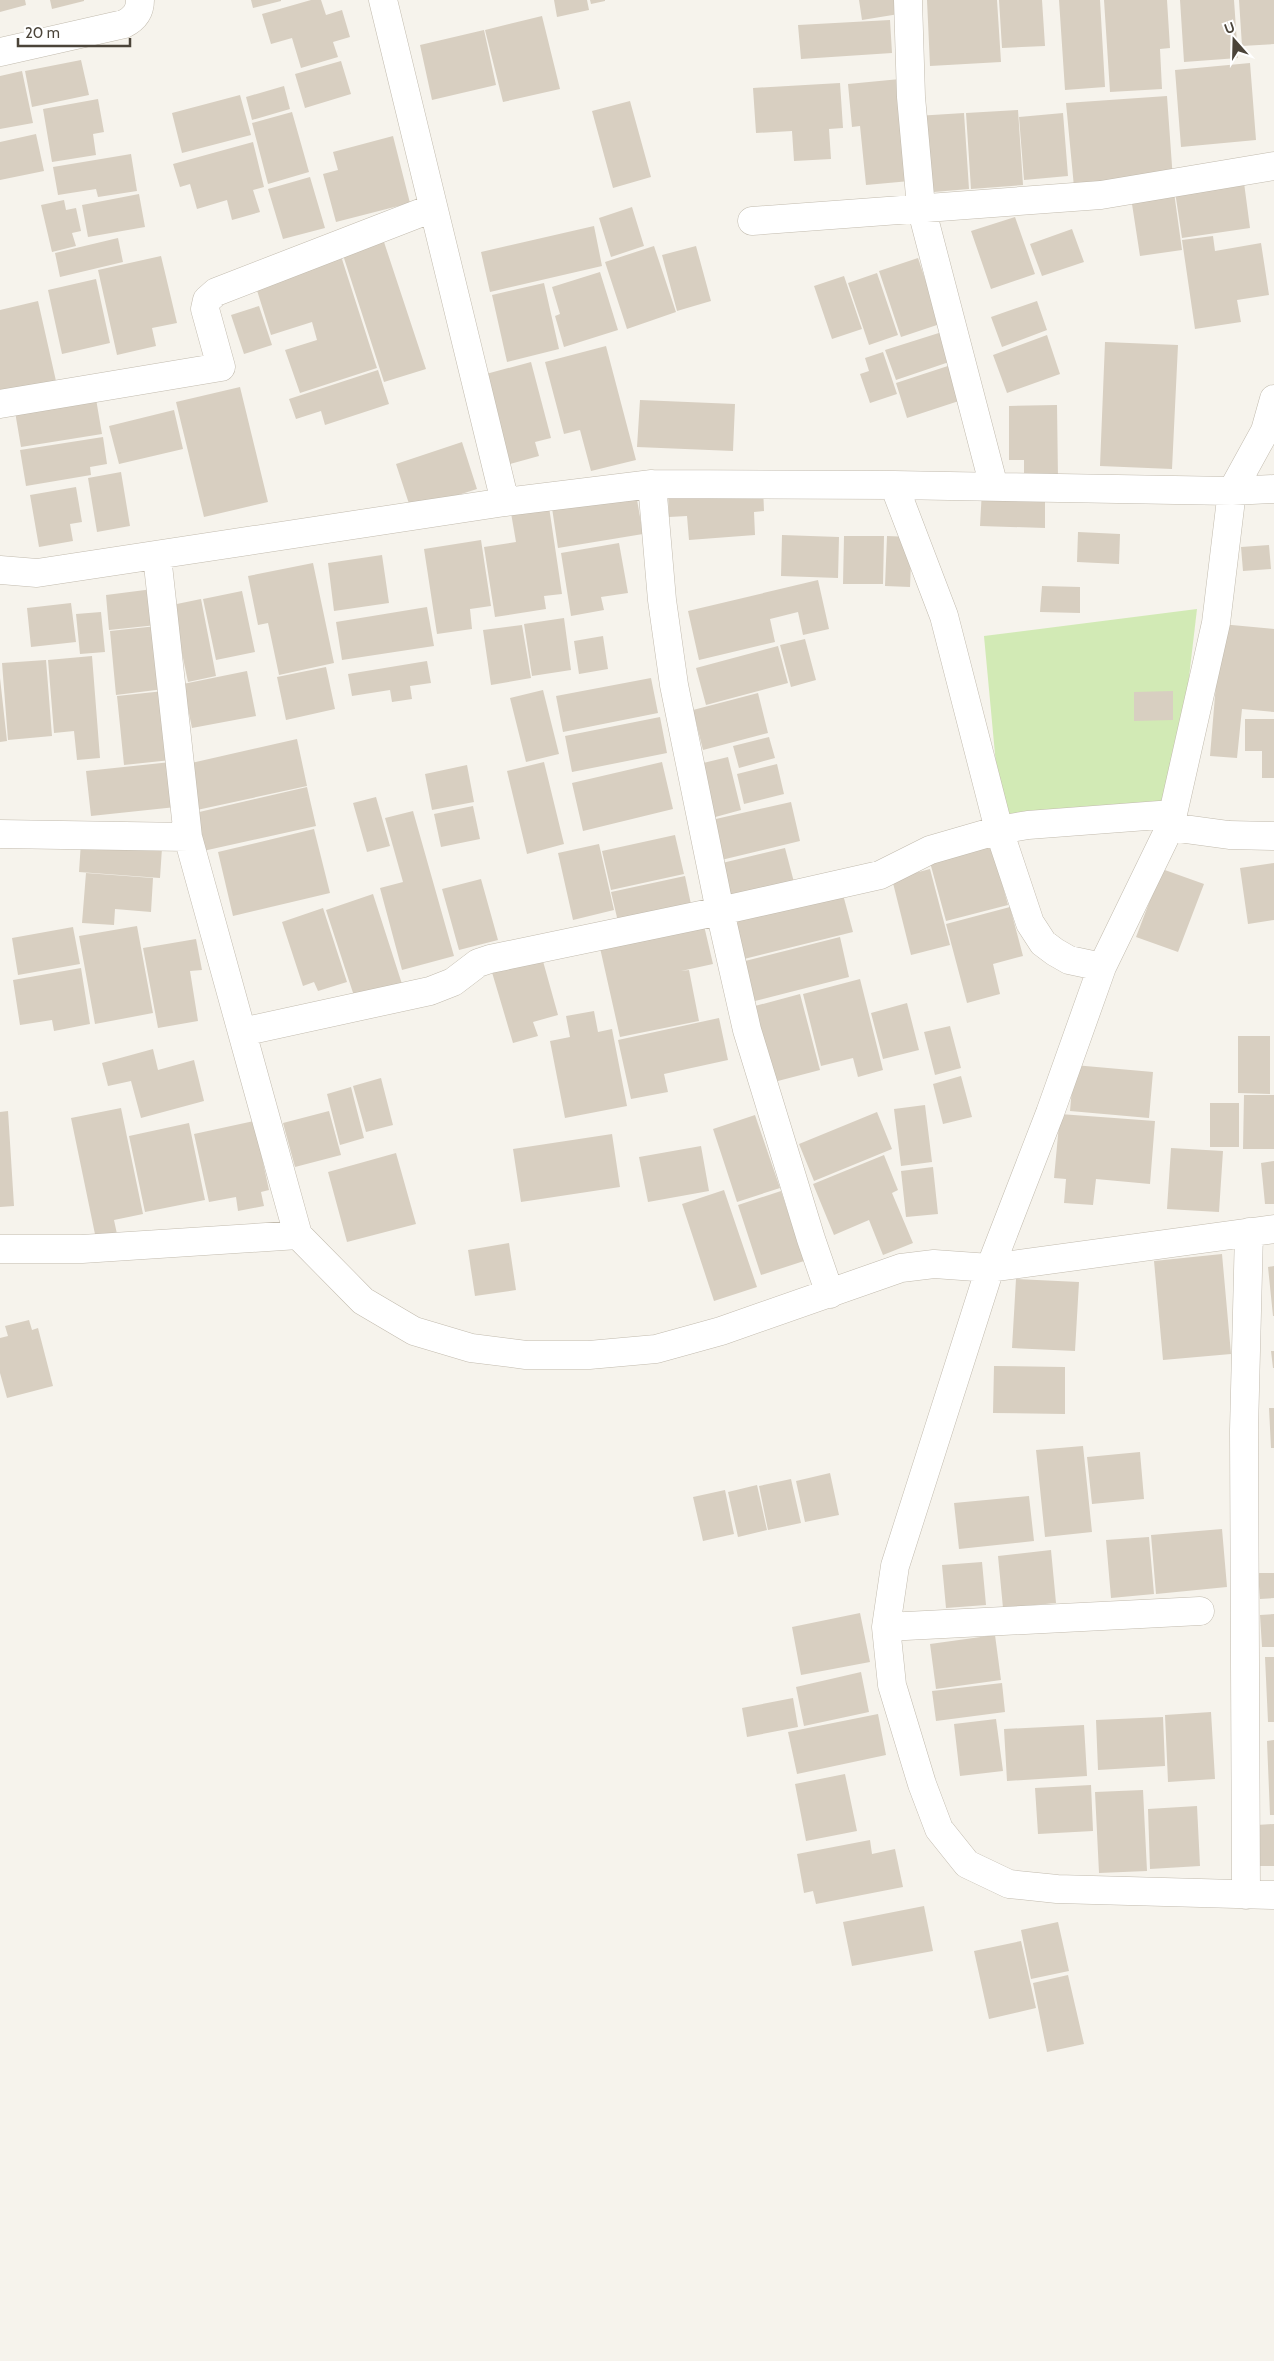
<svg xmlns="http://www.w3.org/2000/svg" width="1274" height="2361" viewBox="0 0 1274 2361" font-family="Cabin,sans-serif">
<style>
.green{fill:#d2eab5}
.building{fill:#d8cfc1}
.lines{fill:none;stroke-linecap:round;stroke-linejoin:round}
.minor-casing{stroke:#c2bbae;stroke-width:29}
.minor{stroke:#fff;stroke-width:28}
</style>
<rect width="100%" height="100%" fill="#f6f3ec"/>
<path class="green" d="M1197 609 1174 805 1001 818 984 636Z"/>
<path class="building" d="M0 0H25L26 5 0 12Z
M50 0H84V1L52 9Z
M251 0H281V1L253 8Z
M311 0H321L326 15 342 10 350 37 333 42 338 57 301 68 292 38 271 44 262 14Z
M554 0H587L589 10 557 17Z
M590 0H605V1L591 4Z
M859 0H903L905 13 862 20Z
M927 0H997L1001 62 930 66Z
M999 0H1042L1045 46 1002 48Z
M1059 0H1100L1105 87 1065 90Z
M1104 0H1167L1170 48 1160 49 1162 89 1110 92Z
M1180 0H1234L1238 58 1184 62Z
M1239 0H1274V44L1242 46Z
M542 16 560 89 503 102 485 30Z
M890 20 892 53 801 59 798 25Z
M484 30 496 85 432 100 420 45Z
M81 60 89 95 32 107 25 71Z
M341 61 351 94 305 108 295 74Z
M1250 63 1256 140 1181 147 1175 70Z
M22 71 33 123 0 129V76Z
M900 79 910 181 866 185 860 126 852 127 848 84Z
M840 83 843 128 829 129 831 159 794 161 792 131 756 133 753 88Z
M284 86 290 109 252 120 246 97Z
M240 95 251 135 182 153 172 113Z
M1167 96 1173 180 1074 187 1066 103Z
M98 99 104 132 93 134 96 155 52 162 43 109Z
M630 101 651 177 613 188 592 111Z
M1018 110 1023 185 971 189 966 113Z
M292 112 309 172 268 184 252 123Z
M964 113 969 189 922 193 916 116Z
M1063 113 1068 176 1024 180 1019 117Z
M36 134 44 171 0 180V142Z
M393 136 410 203 336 222 323 174 338 170 333 152Z
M253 142 264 187 253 190 260 212 232 220 227 200 197 209 190 184 180 187 173 164Z
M131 154 137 191 98 197 96 189 58 195 53 167Z
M1243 175 1250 228 1182 238 1174 185Z
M310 177 325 228 283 239 268 189Z
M1173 185 1182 250 1140 256 1130 191Z
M139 194 145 227 88 237 82 205Z
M64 200 66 210 76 208 81 231 72 233 76 246 52 252 41 205Z
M632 207 644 246 611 257 599 218Z
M1015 217 1035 274 991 289 971 231Z
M594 226 602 266 490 292 481 252Z
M1072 229 1084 262 1042 276 1030 244Z
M1213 236 1215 251 1261 243 1269 295 1237 300 1241 322 1195 329 1182 240Z
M118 238 123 262 60 277 55 253Z
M384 242 426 369 384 382 343 255Z
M654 246 676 312 627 329 605 262Z
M696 246 711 301 677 311 662 255Z
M161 256 177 323 152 328 156 346 117 355 98 270Z
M341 256 377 368 300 393 285 350 317 340 312 322 271 335 255 284Z
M918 258 940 324 901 337 879 271Z
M600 272 618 330 564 347 555 316 560 314 552 287Z
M877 273 898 335 869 345 848 283Z
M844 276 862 329 832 339 814 286Z
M96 279 110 343 62 354 48 290Z
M544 283 559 349 507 362 492 295Z
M38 301 56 381 0 394V310Z
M1037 301 1047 330 1002 347 991 317Z
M259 306 272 345 244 354 231 315Z
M942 332 952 361 896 380 885 350Z
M1047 335 1060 374 1007 393 993 355Z
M1105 342 1178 345 1172 469 1100 466Z
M606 346 636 460 591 471 580 430 564 434 545 362Z
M883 352 897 394 870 403 860 374 869 371 865 358Z
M531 362 551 438 535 442 539 456 510 464 486 374Z
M954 364 965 399 907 418 896 383Z
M378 370 389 404 325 425 321 411 296 419 289 399Z
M240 387 268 502 204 517 176 402Z
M95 393 102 434 21 447 14 406Z
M640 400 735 404 733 451 637 447Z
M1057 405 1058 479H1024V460H1009V406Z
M174 410 183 449 119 464 109 426Z
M103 437 107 464 90 467 91 475 26 486 20 450Z
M462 442 477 489 411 510 396 464Z
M121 472 130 526 97 532 88 478Z
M76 487 82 522 70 524 73 541 39 547 30 495Z
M763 487 764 511 754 512 755 535 689 540 687 516 669 517 668 493Z
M982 490 1045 492V528L980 526Z
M636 494 643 534 558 548 552 508Z
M549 507 562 594 544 596 546 609 495 617 484 547 516 542 511 513Z
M1078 532 1120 534 1119 564 1077 562Z
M782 535 839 537 838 578 781 576Z
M844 536H884L883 584H843Z
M887 536 912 537 910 587 885 586Z
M481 540 491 606 470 609 472 629 437 634 424 549Z
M619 543 628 593 601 597 604 610 571 616 561 553Z
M1269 545 1271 569 1243 571 1241 547Z
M382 555 389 603 334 611 328 563Z
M313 563 334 663 279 675 268 623 258 625 248 576Z
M818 580 829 629 803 635 798 612 770 619 775 642 699 660 688 611Z
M1042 586 1080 587V613L1040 612Z
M153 589 157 625 109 630 106 595Z
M242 591 255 652 216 660 203 599Z
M201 599 216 676 188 682 172 605Z
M71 603 76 642 31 647 27 608Z
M427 607 434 646 342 660 336 622Z
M101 612 105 652 80 654 76 614Z
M564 618 571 670 532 676 524 624Z
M1221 624 1274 629V712L1242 709 1237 758 1210 756Z
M522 625 531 678 491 685 483 630Z
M157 626 164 689 116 695 110 631Z
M603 636 608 669 579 674 574 641Z
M805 639 816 680 791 687 780 645Z
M778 646 788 683 706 705 696 668Z
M92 656 100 758 77 760 74 731 54 733 48 660Z
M46 660 52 736 8 740 2 663Z
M427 661 431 683 410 686 412 699 392 702 390 690 352 696 348 674Z
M326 667 335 709 286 720 277 677Z
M247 671 256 716 192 728 183 684Z
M0 678 7 741 0 742Z
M651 678 658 713 563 732 556 696Z
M543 690 559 754 526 762 510 698Z
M164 691 171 760 124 765 117 696Z
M1173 691V720L1134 721V692Z
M758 693 768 733 703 750 693 710Z
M660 717 667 753 572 772 565 736Z
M1245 719H1274V778H1262V751H1245Z
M769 737 775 758 739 768 733 746Z
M297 739 307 786 197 810 187 764Z
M728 757 741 810 708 819 695 765Z
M171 762 176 807 91 816 86 771Z
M544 762 564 844 527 854 507 771Z
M662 762 673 809 583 831 572 783Z
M777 764 784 794 744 804 737 774Z
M467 765 474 802 432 810 425 774Z
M307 787 316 826 203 851 195 813Z
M376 797 390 846 367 852 353 803Z
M791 802 800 841 717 861 707 821Z
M473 806 480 839 441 847 434 814Z
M413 811 454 956 402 970 380 888 403 882 385 818Z
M314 829 330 893 233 916 218 852Z
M675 835 684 874 611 890 602 851Z
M990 839 1008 905 946 921 928 855Z
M81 842 162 848 160 878 79 872Z
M599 844 614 910 573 920 558 853Z
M785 848 795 886 727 903 718 864Z
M1274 863V920L1248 924 1240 868Z
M930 869 950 945 911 955 892 879Z
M1162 869 1204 884 1178 952 1136 937Z
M86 873 153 878 151 912 115 909 114 925 82 923Z
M685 876 692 909 619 926 611 892Z
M481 879 498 940 459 950 442 889Z
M841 887 853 932 736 961 725 915Z
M373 894 402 984 355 999 326 910Z
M1010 907 1023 956 993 964 1000 994 967 1003 946 924Z
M323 908 347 982 318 991 314 982 303 986 282 922Z
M702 917 713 964 681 971 689 970 699 1021 620 1037 598 939Z
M137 926 153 1013 95 1024 79 936Z
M73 927 80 964 18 975 12 938Z
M840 937 849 977 747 1003 737 963Z
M196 939 202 970 190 971 198 1021 158 1028 143 948Z
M541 954 558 1015 533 1022 538 1036 513 1043 491 969Z
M81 968 90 1024 54 1031 52 1020 20 1025 13 980Z
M860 979 883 1070 858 1077 853 1058 821 1066 803 994Z
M800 994 820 1070 774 1082 755 1006Z
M907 1003 919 1050 883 1059 871 1013Z
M594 1011 598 1032 612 1029 627 1106 565 1118 550 1041 570 1037 566 1016Z
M719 1018 728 1060 664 1074 668 1092 631 1099 618 1040Z
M950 1026 961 1068 935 1075 924 1032Z
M1238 1036H1270V1094L1238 1093Z
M153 1049 158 1070 194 1060 204 1101 141 1118 131 1081 108 1086 102 1063Z
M1074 1065 1153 1072 1149 1118 1070 1111Z
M961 1076 972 1117 943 1124 933 1084Z
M381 1078 393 1125 366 1132 353 1086Z
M351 1087 364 1138 340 1145 327 1094Z
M1244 1095H1274V1149H1243Z
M1210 1103H1239V1147H1210Z
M925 1105 932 1162 901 1166 894 1109Z
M121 1108 143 1214 114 1220 117 1234 96 1239 71 1118Z
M8 1111 14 1206 0 1207V1112Z
M329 1111 341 1155 295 1167 283 1123Z
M877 1112 892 1149 814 1181 799 1144Z
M1060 1114 1155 1121 1150 1184 1096 1179 1093 1205 1064 1203 1066 1179 1054 1178Z
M755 1115 780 1188 737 1202 713 1129Z
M254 1121 269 1190 261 1192 264 1206 238 1211 236 1197 209 1202 194 1134Z
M189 1123 205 1200 145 1212 129 1136Z
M612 1134 620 1187 521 1202 513 1149Z
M701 1146 709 1191 648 1202 639 1157Z
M1171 1148 1223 1151 1219 1212 1167 1209Z
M396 1153 416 1224 347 1242 328 1172Z
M884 1155 898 1190 892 1193 913 1243 883 1255 869 1220 834 1235 813 1184Z
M1274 1161V1204H1265L1261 1163Z
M933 1167 938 1214 906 1217 901 1171Z
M724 1190 757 1287 714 1301 682 1204Z
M781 1191 804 1261 761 1275 738 1205Z
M509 1243 516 1290 475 1296 468 1250Z
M1222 1254 1231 1354 1163 1360 1154 1261Z
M1274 1266V1316H1273L1268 1267Z
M1016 1279 1079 1282 1075 1351 1012 1348Z
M29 1320 32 1330 38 1328 53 1386 7 1398 0 1373V1338L8 1336 5 1326Z
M1271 1351H1274V1368H1273Z
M994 1366 1065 1367V1414L993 1413Z
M1269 1408H1274V1448H1271Z
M1083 1446 1092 1532 1045 1537 1036 1450Z
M1140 1452 1144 1499 1092 1504 1087 1457Z
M830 1473 839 1515 805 1522 796 1481Z
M791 1479 801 1523 768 1530 759 1486Z
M757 1485 767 1530 738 1537 728 1492Z
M725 1490 734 1534 703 1541 693 1497Z
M1029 1496 1034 1541 959 1549 954 1503Z
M1222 1529 1227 1587 1156 1594 1151 1535Z
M1149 1537 1154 1594 1111 1598 1106 1540Z
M1051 1550 1056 1603 1003 1608 998 1556Z
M982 1562 986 1605 946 1608 942 1565Z
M1258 1573H1274V1598L1260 1599Z
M860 1613 870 1662 801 1675 792 1627Z
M1274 1614V1647H1262L1260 1615Z
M995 1635 1001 1680 936 1689 930 1644Z
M1265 1657H1274V1722H1268Z
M861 1672 869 1712 804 1726 796 1687Z
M1002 1683 1005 1712 936 1721 932 1691Z
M793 1698 798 1727 747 1737 742 1708Z
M1211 1712 1215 1779 1168 1782 1165 1715Z
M878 1714 886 1755 797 1774 788 1732Z
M1163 1717 1165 1766 1098 1770 1096 1720Z
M996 1719 1003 1771 960 1776 954 1724Z
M1084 1725 1087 1776 1007 1781 1004 1729Z
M1274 1740V1815H1270L1267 1741Z
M845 1774 857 1831 806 1841 795 1784Z
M1091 1785 1093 1831 1038 1834 1035 1788Z
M1143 1790 1147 1871 1099 1873 1095 1792Z
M1197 1806 1200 1866 1150 1869 1148 1809Z
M1274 1824V1866H1259L1257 1825Z
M870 1840 872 1854 895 1849 903 1887 816 1904 813 1891 804 1893 797 1854Z
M924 1906 933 1951 852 1966 843 1922Z
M1058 1922 1069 1971 1031 1979 1021 1930Z
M1021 1941 1036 2008 989 2019 974 1951Z
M1068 1975 1084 2044 1047 2052 1033 1983Z"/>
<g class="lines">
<g class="minor-casing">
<path id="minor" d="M383 0 505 502 652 484 894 485 1232 491 1274 489
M908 0 911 97 921 207 994 487
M0 52 124 24C134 19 140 12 140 0
M752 221 1101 195 1274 166
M1274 399 1265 431 1232 491 1216 623 1170 827 1102 967 1050 1113 990 1268 895 1566 886 1627 892 1685 922 1784 939 1829 967 1864 1009 1884 1057 1889 1274 1895
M0 404 221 367 205 309 207 300 216 292 433 208
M652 484 662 600 674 685 720 911 747 1030 811 1239 830 1294
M894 485 944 616 999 830 1030 923 1043 943 1055 952 1069 960 1102 967
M157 556 188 837 298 1235
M0 570 37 573 505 502
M1170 827 1229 835 1274 836
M0 834 188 837
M242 1032 430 991 453 982 478 963 490 959 720 911 880 875 930 850 999 830 1028 825 1173 814
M0 1249H82L298 1235 363 1301 414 1331 471 1348 526 1355H589L656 1349 721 1331 901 1268 934 1264 990 1268 1274 1229
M886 1627 1200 1611
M1246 1895 1244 1430 1249 1232"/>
</g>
<use href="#minor" class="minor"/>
</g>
<g transform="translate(1234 40) rotate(340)" stroke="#ffffff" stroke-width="4" paint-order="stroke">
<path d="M0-4L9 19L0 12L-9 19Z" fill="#4b4439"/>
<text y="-8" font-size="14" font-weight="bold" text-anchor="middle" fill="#4b4439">U</text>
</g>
<path d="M18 38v8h112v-8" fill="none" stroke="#4b4439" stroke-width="2.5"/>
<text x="25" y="38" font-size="15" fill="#4b4439" stroke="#ffffff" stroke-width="4" paint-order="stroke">20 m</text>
</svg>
